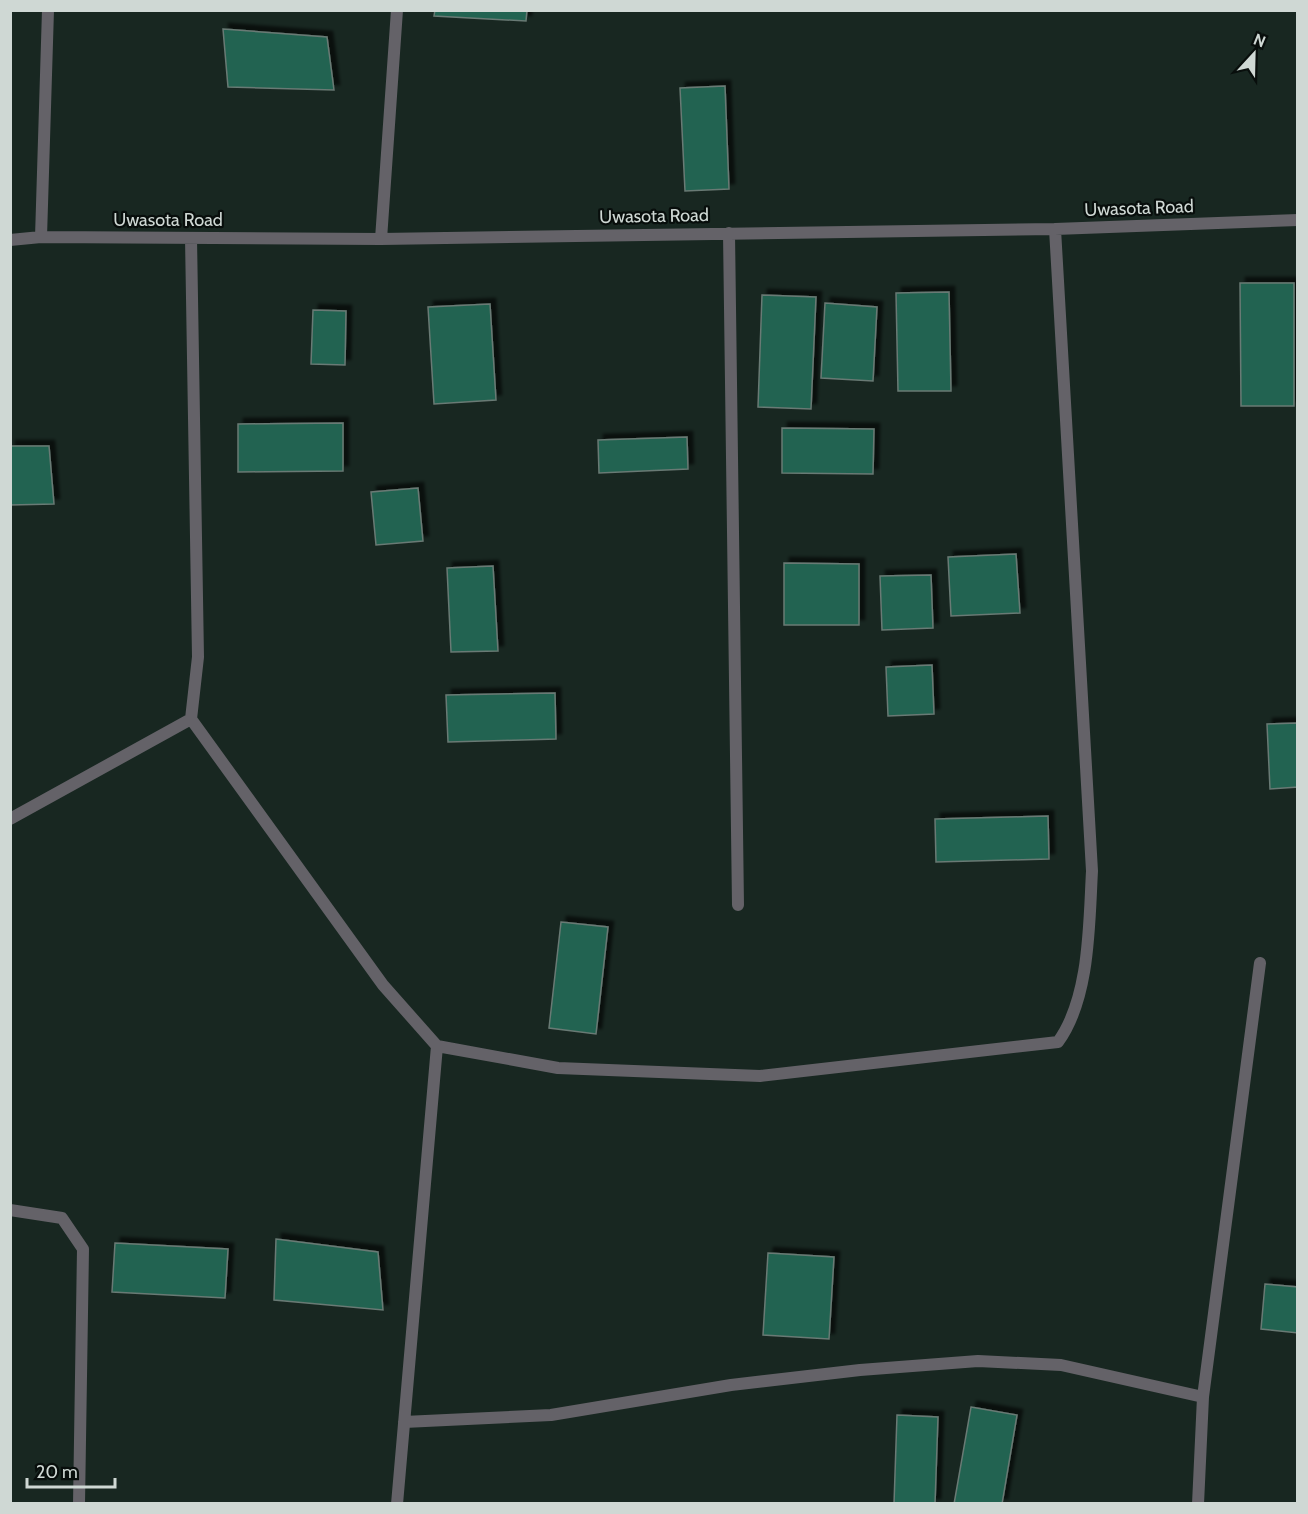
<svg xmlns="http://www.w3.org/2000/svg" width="1308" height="1514" viewBox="0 0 1308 1514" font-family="Cabin,sans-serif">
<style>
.building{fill:#226451;stroke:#697a74;stroke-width:1.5;filter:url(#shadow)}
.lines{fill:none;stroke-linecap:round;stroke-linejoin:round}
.minor{stroke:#646268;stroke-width:12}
.labels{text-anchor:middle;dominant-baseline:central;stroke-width:4.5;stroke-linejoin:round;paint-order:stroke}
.street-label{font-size:18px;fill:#cfd8d4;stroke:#080e0c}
</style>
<defs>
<filter id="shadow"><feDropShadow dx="5.5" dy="-5.5" stdDeviation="1.5" flood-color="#0009"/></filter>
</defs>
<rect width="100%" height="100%" fill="#182721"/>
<path class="building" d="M435 10H527L526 21 434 16Z
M223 29 327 37 334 90 228 87Z
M725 86 729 189 685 191 680 88Z
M1240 283H1294V406H1241Z
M949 292 951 391H898L896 293Z
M762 295 816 297 811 409 758 407Z
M825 303 877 307 873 381 821 378Z
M490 304 496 400 434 404 428 307Z
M313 310 346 311 345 365 311 364Z
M343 423V471L238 472V424Z
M782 428 874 429 873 474 782 473Z
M687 437 688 469 599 473 598 440Z
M10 446H49L54 504 10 505Z
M418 488 423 541 376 545 371 492Z
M1016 554 1020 613 951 616 948 557Z
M784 563 859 564V625H784Z
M493 566 498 651 451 652 447 568Z
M931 575 933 628 882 630 880 576Z
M932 665 934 714 888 716 886 667Z
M555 693 556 739 448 742 446 695Z
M1298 723V787L1270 789 1267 724Z
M1048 816 1049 859 936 862 935 819Z
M561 922 608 927 596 1034 549 1028Z
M276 1239 378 1252 383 1310 274 1300Z
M115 1243 228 1249 225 1298 112 1292Z
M768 1253 834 1257 829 1339 763 1335Z
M1265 1284 1298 1287V1333L1261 1329Z
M971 1407 1017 1415 1002 1504H954Z
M897 1415 938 1417 935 1504H894Z"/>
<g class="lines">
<path class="minor" d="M729 233 738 905
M41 237 48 10
M381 239 397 10
M10 240 41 237 381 239 1055 229 1298 220
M191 719 383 985 437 1046 558 1068 760 1076 1058 1042C1090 998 1089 924 1092 871L1055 229
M10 819 191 719 198 657 191 238
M10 1210 62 1218 83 1249 79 1504
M404 1422 551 1415 731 1385 860 1370 978 1361 1061 1365 1203 1397
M397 1504 437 1046
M1198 1504 1203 1397 1260 963"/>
</g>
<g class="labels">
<g class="street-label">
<text transform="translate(1139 208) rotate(-2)">Uwasota Road</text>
<text transform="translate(654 216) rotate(-1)">Uwasota Road</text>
<text x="168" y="220">Uwasota Road</text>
</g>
</g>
<rect width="1308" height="1514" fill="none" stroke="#cfd8d4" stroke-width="24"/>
<g transform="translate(1254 54) rotate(22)" stroke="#080e0c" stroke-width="4.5" paint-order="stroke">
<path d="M0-4.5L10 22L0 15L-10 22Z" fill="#cfd8d4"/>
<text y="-9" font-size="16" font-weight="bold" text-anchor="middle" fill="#cfd8d4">N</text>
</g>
<path d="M27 1478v9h88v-9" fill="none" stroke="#cfd8d4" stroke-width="3"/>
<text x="36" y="1478" font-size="18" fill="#cfd8d4" stroke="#080e0c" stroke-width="4.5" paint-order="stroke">20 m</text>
</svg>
